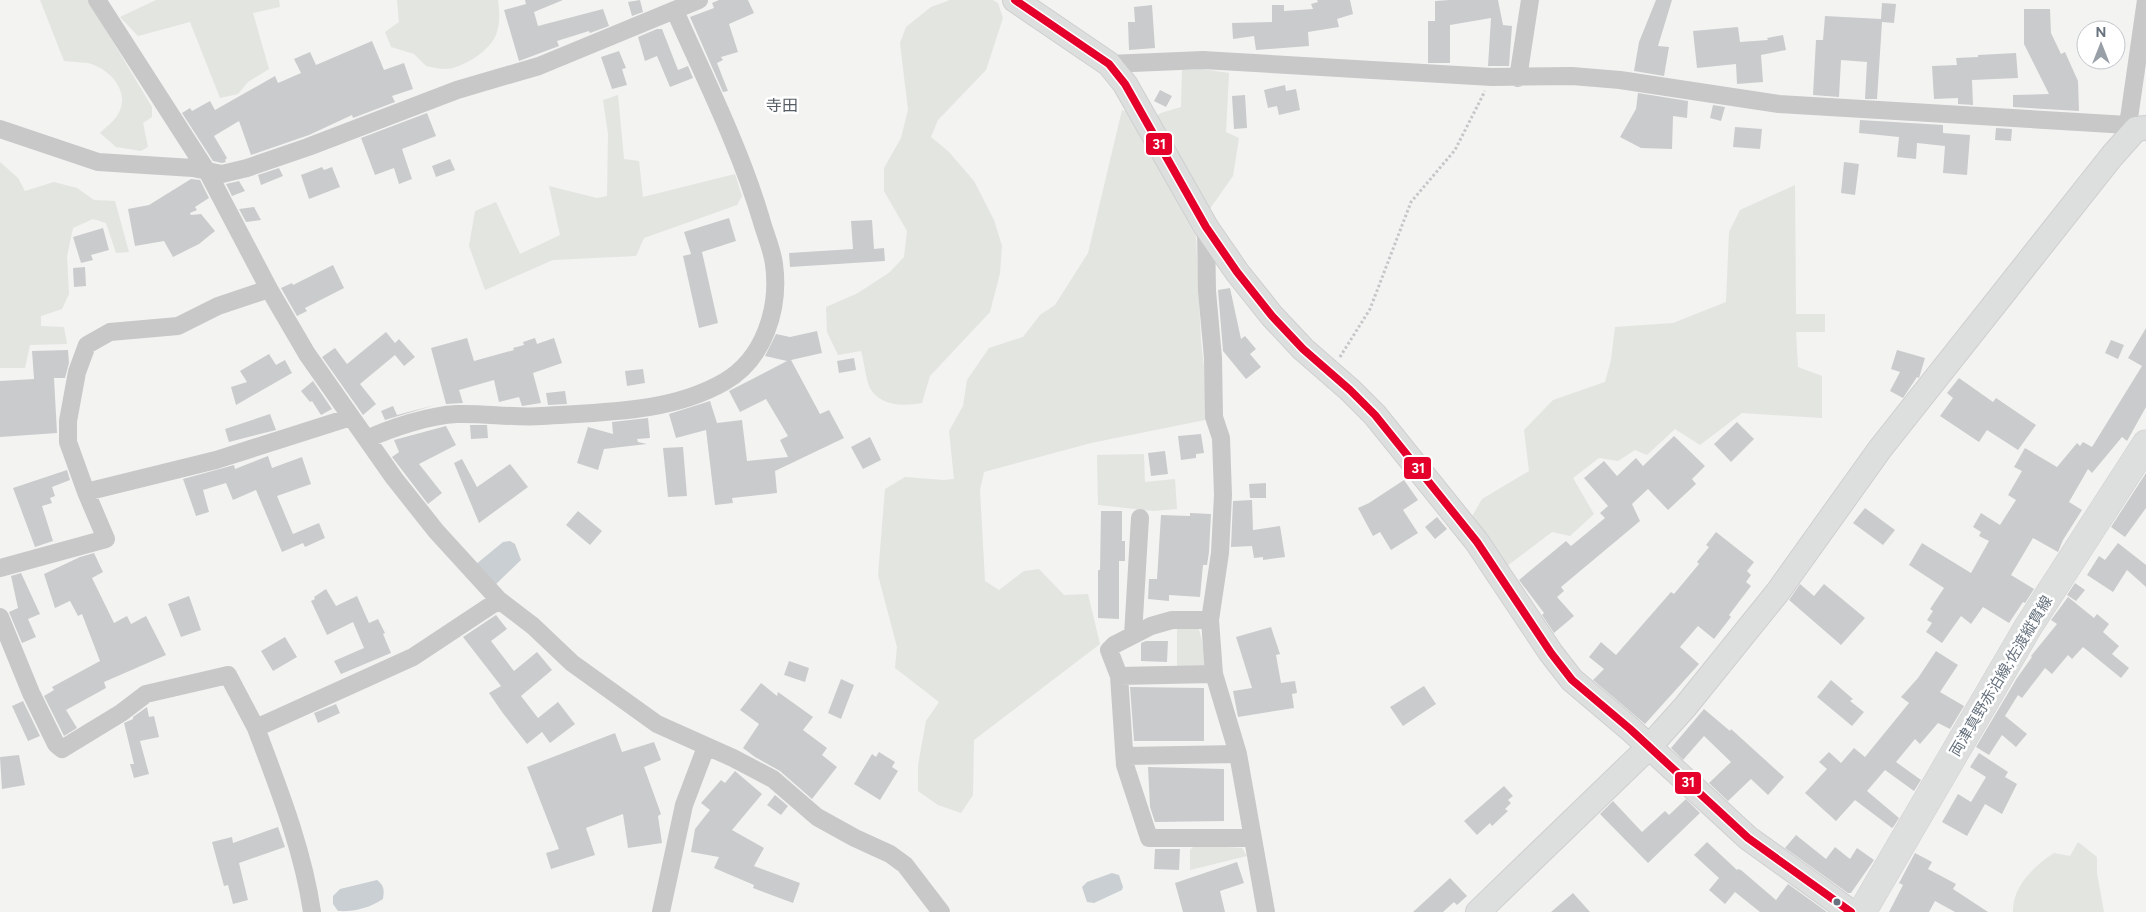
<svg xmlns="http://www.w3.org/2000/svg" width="2146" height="912" viewBox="0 0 2146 912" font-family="Figtree,'Noto Sans JP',sans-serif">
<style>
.green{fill:#e2e5e0}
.water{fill:#c9cfd2}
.building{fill:#cacbcc}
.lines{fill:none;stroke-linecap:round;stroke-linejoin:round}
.secondary-casing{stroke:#cfcfd0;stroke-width:26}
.primary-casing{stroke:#d0d0d1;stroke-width:29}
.path{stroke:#c5c6c7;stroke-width:3;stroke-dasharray:2.5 2.5;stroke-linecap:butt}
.street{stroke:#c8c8c9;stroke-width:18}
.secondary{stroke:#dddede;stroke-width:24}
.primary{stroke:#dddede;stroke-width:28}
.bus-1-casing{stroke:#fff;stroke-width:11}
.bus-1{stroke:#e4002b;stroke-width:8}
.bus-dot{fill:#67727e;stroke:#fff;stroke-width:2}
.labels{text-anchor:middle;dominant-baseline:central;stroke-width:5;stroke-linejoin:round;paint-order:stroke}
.street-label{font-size:15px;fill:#67727e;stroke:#fff}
.neighbourhood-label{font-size:16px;fill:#545c64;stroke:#fff}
.line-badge{stroke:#fff;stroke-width:2}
.badge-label{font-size:14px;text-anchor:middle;font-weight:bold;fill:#fff}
</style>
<rect width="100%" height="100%" fill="#f3f3f2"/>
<path class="green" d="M40 0H88L152 107V117L143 123 148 147 141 151 116 147 100 133C105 128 113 122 117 116 132 93 111 69 88 63 80 62 72 62 64 61Z
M156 0H279L280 7 253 13 269 69 248 82 238 94 220 98 190 22 138 36 120 17Z
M397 0H498C502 30 497 44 471 60 464 64 454 69 445 69 439 69 432 67 426 66L414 54 391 47 385 32 399 22Z
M950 0H993L998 3 1003 18 986 70 938 120 931 137 949 152 974 181 994 220 1002 246 1000 273 990 312 930 376 922 403C903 406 884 407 871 390 866 382 864 360 861 351L838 355 827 332 826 307 858 293 890 272 904 257 907 231 884 191V168L901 138 908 110 900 43 906 27 931 7Z
M1202 69 1229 73 1226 132 1239 138 1233 176 1207 213 1151 119 1161 113 1181 107 1182 70Z
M618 95 624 159 639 161 643 197 735 174 742 196 737 205 644 238 636 256 553 260 485 290 469 246 475 211 496 202 520 254 560 235 549 186 597 198 607 196 608 134 603 100Z
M1122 110 1128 112 1196 236 1201 341 1210 419 1091 443 984 472 980 490 985 581 999 590 1024 571 1039 569 1064 595 1088 594 1100 644 974 740 973 795 961 813 938 805 918 791V765L926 721 939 702 895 668 897 647 878 575 885 489 905 477 944 480 954 479 949 431 963 406 967 380 989 348 1023 337 1040 315 1055 305 1088 253Z
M0 162 18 178 25 191 54 182 77 188 94 200 115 201 129 252 116 253 106 223 93 219 73 228 67 256 69 294 62 309 41 316V326L64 327 67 344 30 345 25 368H0Z
M1795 185 1796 314H1825V332H1796L1798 367 1822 376V418L1742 413 1700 445 1675 429 1647 455 1635 450 1618 461 1599 458 1573 478 1594 514 1570 536 1552 532 1507 566 1471 518 1482 499 1529 471 1524 430 1553 400 1605 382 1611 360 1615 327 1673 323 1726 302 1729 232 1740 210Z
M1144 454 1145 482 1175 479 1177 509 1153 511 1098 505 1097 455Z
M1198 626 1208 663 1202 669H1177V627Z
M2078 842 2097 857V873L2104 912H2013C2012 887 2034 866 2054 853L2070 856Z
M1195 845 1242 848 1247 856 1190 870V850Z"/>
<path class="water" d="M510 541 515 544 521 560 494 586 475 565 503 542Z
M1112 873 1119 875 1123 887 1122 890 1094 903 1087 902 1082 887 1087 882Z
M377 880C385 886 384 891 383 899 370 908 353 912 338 911L333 904V896L340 889Z"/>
<path class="building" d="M525 0H563L534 12 538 26 603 9 609 26 590 33 589 31 557 41 559 46 519 61 504 10 526 4Z
M640 0 643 12 632 16 628 2Z
M719 0H748L754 13 729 24 738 52 721 57 723 60 717 63 728 91 723 92 690 17 714 8 712 3Z
M1317 0H1350L1353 14 1337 19 1339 27 1308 32 1309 46 1256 50 1254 36 1233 39 1232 23 1272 22V5H1284V11L1313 9 1311 4 1318 2Z
M1450 0H1498L1503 25 1512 26 1509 66H1488L1491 18 1450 25V63H1428V21H1435V1Z
M1656 0H1672L1658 46 1669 47 1664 76 1634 71 1639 42Z
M1882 3 1896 4 1894 23 1882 22 1877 99H1865L1867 62 1841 60 1839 97 1813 95 1816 40H1823L1825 16 1881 19Z
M1152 5 1155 48 1129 50 1128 22H1135L1134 7Z
M2024 9H2050L2051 33 2061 54 2065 52 2078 81 2079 111 2013 107V95L2049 94 2024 44Z
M1738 27 1740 42 1768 40 1767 38 1783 35 1786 50 1761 55 1763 82 1737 84 1736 64 1697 68 1693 31Z
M657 29H662L678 70 688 66 693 78 670 87 657 56 645 61 638 37Z
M372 41 384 70 404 63 413 89 392 96 395 102 353 118 352 115 309 135 251 155 239 121 214 136 227 158 225 160 226 162 222 163 213 161 182 113 190 108 192 111 210 101 215 110 275 76 278 83 301 73 294 59 310 52 316 65Z
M619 51 626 68 622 69 627 85 612 89 601 57Z
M2016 53 2018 78 1972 80 1973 105 1958 104V98L1934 99 1932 66 1957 65 1956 58 1978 57V55Z
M1285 85 1286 91 1296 89 1300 110 1279 115 1277 106 1268 108 1264 90Z
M1160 90 1172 96 1166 107 1154 101Z
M1638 93 1688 101 1687 118 1673 116 1672 149 1641 148 1620 137 1636 109Z
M1245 95 1247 128 1234 129 1232 96Z
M1713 105 1725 107 1721 121 1710 118Z
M427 113 436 136 402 149 412 179 399 184 394 168 375 175 361 138Z
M1860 120 1943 125V133L1970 135 1967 175 1943 173 1945 146 1917 143 1916 159 1897 157 1899 137 1859 133Z
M1735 127 1762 129 1760 149 1733 147Z
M1996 128 2012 129 2011 141 1995 140Z
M450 159 455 170 436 177 432 166Z
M1844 162 1859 164 1855 195 1841 193Z
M322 167 324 170 332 167 340 187 309 199 301 175Z
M279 168 283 176 261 185 258 175Z
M191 179 200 180 209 198 195 207 197 210 190 213 191 215 201 214 215 231 199 244 173 257 164 241 135 246 128 209 149 205Z
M239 181 245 191 232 196 226 184Z
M254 207 261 220 246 222 239 209Z
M729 218 736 241 702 252 718 323 699 328 683 256 691 254 684 232Z
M872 220 874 249 884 248 885 261 790 267 789 253 853 249 851 221Z
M103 228 109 250 91 255 93 260 81 263 73 237Z
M333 265 344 288 305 308 307 311 297 316 281 288 292 283 293 285Z
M85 267 86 286 74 287 73 268Z
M1230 288 1241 339 1245 336 1256 349 1250 354 1261 367 1246 379 1223 351 1218 290Z
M2146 328V407L2127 441 2122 437 2092 473 2088 469 2069 502 2082 510 2063 540 2058 552 2033 538 2011 575 2034 589 2025 603 2023 602 2009 623 1983 607 1971 624 1961 616 1942 643 1926 632 1932 623 1927 620 1933 611 1930 609 1944 588 1909 565 1922 543 1971 573 1989 541 1979 536 1981 532 1973 527 1981 513 2000 525 2016 500 2008 495 2022 471 2014 467 2025 448 2057 467 2077 443 2080 446 2083 442 2092 447 2142 366 2128 358Z
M817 331 822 353 791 360 820 414 829 410 844 438 775 471 777 493 732 498 733 503 715 505 706 430 676 438 669 414 710 401 717 423 742 420 747 461 788 457 780 440 788 436 766 399 740 412 729 391 787 361 765 356 776 334 790 337Z
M386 332 395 343 399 339 415 357 404 366 395 355 360 384 376 404 363 415 322 357 335 348 347 364Z
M467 338 474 361 514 350 513 348 524 345 523 342 535 338 537 344 554 338 562 363 533 373 541 403 522 406 519 397 499 402 494 380 459 390 463 403 446 404 431 348Z
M2111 340 2124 345 2118 359 2105 353Z
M68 350 69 363 65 378H54L57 433 0 437V381L34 379 32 351Z
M1897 350 1925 358 1919 378 1917 377 1903 398 1890 391 1900 372 1891 369Z
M269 354 276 365 285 360 292 373 236 405 231 387 247 382 240 371Z
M854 358 856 370 839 373 837 361Z
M643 369 645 383 627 386 625 371Z
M1959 378 1993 402 1996 398 2036 425 2018 450 1987 430 1979 442 1940 416 1953 398 1947 393Z
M313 381 332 409 321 415 312 401 310 402 301 391Z
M565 391 567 404 548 405 546 393Z
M435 405 385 420 381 411 393 406 397 415Z
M270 414 276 430 229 442 225 429Z
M648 418 650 438 637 439 638 442 647 444 604 449 598 470 577 463 588 427 613 434 612 422Z
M1737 422 1754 439 1731 462 1714 444Z
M470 425H487L488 438 471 439Z
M446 426 456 445 419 464 442 493 428 504 392 457 399 452 394 440Z
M1201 434 1204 453 1196 454V458L1181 460 1178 436Z
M1674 436 1705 466 1692 479 1696 484 1668 510 1648 489 1632 504 1640 521 1561 587 1564 591 1557 597 1574 616 1554 633 1542 615 1544 613 1519 580 1566 541 1571 546 1605 518 1600 513 1608 506 1584 478 1604 461 1617 476 1636 458 1643 466Z
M870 437 881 460 863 469 851 447Z
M683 447 687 496 668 497 663 448Z
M1165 451 1168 474 1151 476 1148 453Z
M268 456 272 468 302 457 311 484 277 496 293 534 319 523 325 538 305 547 303 543 282 552 256 490 233 500 226 483 203 490 209 512 196 516 183 479 234 465 235 469Z
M462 459 477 487 510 464 528 487 479 523 454 463Z
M67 470 70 480 52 487 55 496 50 498 52 503 42 506 53 541 35 547 13 488Z
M2146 473V508L2125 537 2111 527Z
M1404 480 1418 500 1403 510 1418 533 1391 550 1380 532 1373 536 1358 508 1369 503Z
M1266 483V498H1250L1249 484Z
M1252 500 1253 530 1280 526 1285 557 1263 560V557L1254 558 1252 546 1231 547 1233 501Z
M1865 508 1895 530 1883 545 1853 523Z
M578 511 602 531 590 545 566 525Z
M1101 511H1122V541H1125V561H1119V619L1098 618V570H1100Z
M1190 513 1211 514 1209 552 1207 565H1203L1200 597 1169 595V601L1148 599 1149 579H1157L1161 515 1190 516Z
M1437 517 1447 529 1435 539 1425 527Z
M1716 532 1754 562 1747 571 1751 575 1746 582 1751 586 1729 615 1731 617 1714 639 1698 626 1680 647 1699 664 1645 724 1593 680 1604 669 1589 657 1601 642 1616 655 1671 592 1674 594 1699 564 1697 562 1709 547 1706 545Z
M2118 543 2146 565V587L2127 570 2113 592 2087 575 2099 556 2105 560Z
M94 553 103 572 92 578 114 623 127 616 131 624 146 616 166 655 104 682 106 688 66 710 77 728 64 736 44 696 54 690 52 687 100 661 82 614 78 616 70 601 55 608 44 574 80 557Z
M21 573 40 614 28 619 36 637 22 643 9 612 18 608 11 576Z
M2075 583 2085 590 2076 601 2067 595Z
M1800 584 1814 596 1824 584 1865 618 1841 645 1789 600Z
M326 589 336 606 357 596 369 623 378 619 385 633 383 634 391 653 341 674 334 661 364 648 353 622 327 635 311 601 315 599 314 597Z
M189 596 201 630 181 637 168 604Z
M2068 597 2094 618 2097 614 2109 624 2103 632 2119 646 2112 654 2129 668 2121 678 2083 647 2072 659 2068 655 2052 674 2045 668 2022 698 2018 695 2005 716 2027 734 2016 747 2002 735 1989 755 1976 747 2017 678 2032 657 2031 656 2057 624 2051 620Z
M496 615 507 629 491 641 514 671 537 652 552 670 521 696 538 718 558 702 575 724 550 743 542 732 527 744 502 712 489 693 501 686 463 637Z
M1271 627 1280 654 1276 655 1281 683 1295 681 1297 693 1292 694 1294 708 1238 717 1233 691 1252 688 1236 637Z
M285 637 297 657 273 671 261 651Z
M1146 641H1168L1167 662 1141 661V643Z
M1936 651 1958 665 1940 692 1964 706 1950 729 1938 723 1920 744 1915 739 1896 762 1921 780 1914 791 1885 770 1867 791 1899 818 1894 826 1892 828 1855 800 1836 821 1805 793 1827 769 1819 762 1829 752 1841 763 1854 748 1865 757 1909 703 1901 697 1918 678Z
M789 661 809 668 805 682 784 675Z
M841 679 854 685 841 719 828 713Z
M1831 680 1853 699 1850 701 1864 712 1852 726 1817 697Z
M761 683 777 696 778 692 813 717 803 730 827 748 822 755 837 767 812 799 780 771 755 757 743 748 759 724 740 710Z
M1424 686 1436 704 1403 726 1390 707Z
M1130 687 1204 688V741H1134Z
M23 701 40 736 28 741 12 706Z
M336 704 340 713 318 723 314 713Z
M147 707 149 717 154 716 159 737 140 741 149 774 134 778 130 764H134L124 723 133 719V717Z
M1704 709 1730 731 1731 729 1784 777 1768 795 1751 779 1728 801 1709 783 1731 762 1704 736 1683 760 1671 748Z
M615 733 622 752 654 742 661 760 644 767 661 814 658 816 662 843 628 848 623 814 586 828 595 855 551 869 546 853 559 849 527 767Z
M879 752 895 762 892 767 898 771 880 800 854 784 872 754 876 757Z
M1979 753 2008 772 2005 777 2017 784 2002 814 1985 804 1967 836 1942 822 1958 794 1971 802 1986 777 1970 767Z
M19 755 25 785 2 789 0 757Z
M1148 767 1224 769V821L1155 822 1150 807Z
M735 771 762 794 732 830 764 848 754 866 800 883 793 903 753 888 754 885 714 868 719 857 691 852 695 829 710 810 701 803 721 780 725 783Z
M1504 786 1513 796 1508 800 1511 803 1505 809 1508 811 1492 826 1490 823 1477 835 1464 821Z
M775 795 788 806 781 815 767 805Z
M1686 799 1700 813 1648 863 1600 814 1613 801 1642 832 1665 811 1669 815Z
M278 827 285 847 239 863 248 900 233 904 228 885 224 886 212 842 232 837 233 843Z
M1796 835 1826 859 1835 847 1850 859 1857 848 1874 860 1851 893H1848L1785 848Z
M1707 842 1737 870 1738 869 1741 870 1776 900 1788 884 1827 912H1760L1735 892 1725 904 1709 890 1719 878 1694 855Z
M1155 849H1180L1179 870 1154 869Z
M1915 853 1932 862 1928 869 1956 884 1953 889 1988 912H1955L1935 901 1929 912H1889L1903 885 1899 883Z
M1237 862 1244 883 1220 891 1225 912H1183L1175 883Z
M1450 878 1467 896 1457 905 1454 902 1443 912H1413Z
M1573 893 1590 912H1551Z"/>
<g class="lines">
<g class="secondary-casing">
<path id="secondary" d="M1015 0 1109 64 1125 84 1206 227 1237 272 1272 316 1303 349 1350 390 1375 415 1477 542 1551 653 1572 680 1630 729 1748 838 1851 912
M1478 912 1649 747 1685 707 1777 593 1880 449 2112 156 2136 129 2146 128"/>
</g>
<g class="primary-casing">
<path id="primary" d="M1862 912 2028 627 2146 444"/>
</g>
<path class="path" d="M1340 357 1370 309 1411 202 1455 150 1485 91"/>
<path class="street" d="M97 0 207 171 269 289 307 354 394 478 436 531 499 600 533 626 572 663 657 724 733 758 773 779 817 817 855 838 890 854 905 865 941 912
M1109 64 1203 60 1492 77 1572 76 1620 80 1779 104 2128 125 2136 129
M1518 78 1530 0
M2128 125 2146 0
M0 129 98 162 193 168 222 174 247 168 308 147 457 90 539 66 699 0
M1206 227 1207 291 1213 358 1214 417 1221 438 1223 495 1220 553 1210 620 1214 674 1238 754 1266 912
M367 439C391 428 430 415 457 414 485 413 514 418 542 416 603 412 670 413 724 382 764 359 780 309 774 264 772 249 765 234 761 219 740 148 705 79 675 11
M86 492 68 442V421L77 372 87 345 110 332 178 326 218 306 269 289
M0 568 106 539 86 492 216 460 351 417
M0 617 31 693 56 744 62 749 121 713 146 694 228 675 256 728
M1133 635 1140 518
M1214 674 1119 676 1125 765 1149 838H1252
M1119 676 1109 650 1114 645 1151 626 1172 620H1210
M1125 756 1238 754
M312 912C303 849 278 787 256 728L413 657 499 600
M661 912 684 805 706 747"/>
<use href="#secondary" class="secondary"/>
<use href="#primary" class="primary"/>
<g class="bus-1-casing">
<path id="bus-1" d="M1015 0 1109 64 1125 84 1206 227 1237 272 1272 316 1303 349 1350 390 1375 415 1477 542 1551 653 1572 680 1630 729 1748 838 1851 912"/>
</g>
<use href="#bus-1" class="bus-1"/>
</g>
<circle class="bus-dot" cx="1837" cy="902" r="4.5"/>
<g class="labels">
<g class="street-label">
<text transform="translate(2001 676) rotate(-59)">両津真野赤泊線;佐渡縦貫線</text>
</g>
<g class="neighbourhood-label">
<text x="782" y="105">寺田</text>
</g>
</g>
<g class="line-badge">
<rect x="1145" y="132" width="28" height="24" rx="5" fill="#e4002b"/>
<rect x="1403" y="456" width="29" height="24" rx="5" fill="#e4002b"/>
<rect x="1674" y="771" width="28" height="24" rx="5" fill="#e4002b"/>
</g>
<g class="badge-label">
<text x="1159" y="149">31</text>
<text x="1418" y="473">31</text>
<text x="1688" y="787">31</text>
</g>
<g transform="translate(2101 45)"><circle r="24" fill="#ffffff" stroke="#c2c7cb"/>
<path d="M0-4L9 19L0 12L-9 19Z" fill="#989fa7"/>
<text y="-8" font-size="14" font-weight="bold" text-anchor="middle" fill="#67727e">N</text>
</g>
</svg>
